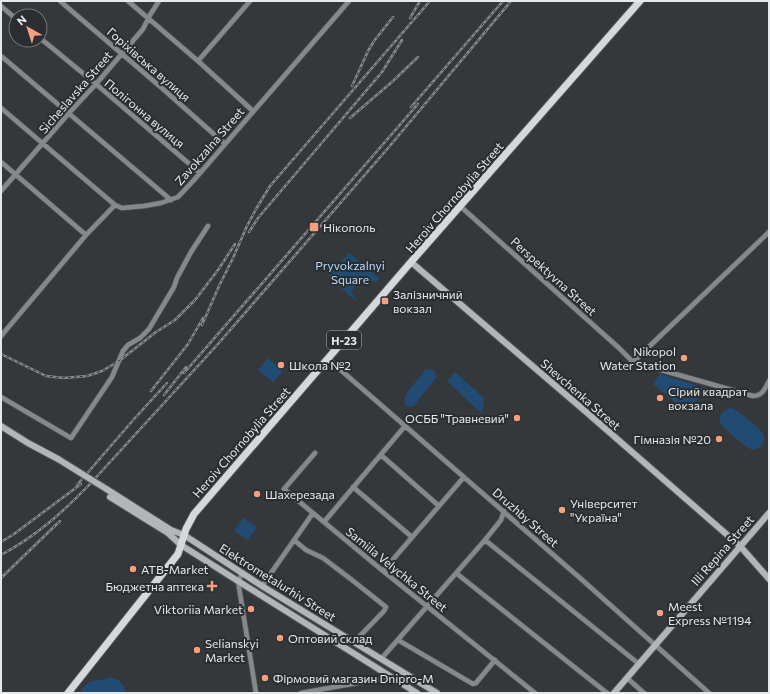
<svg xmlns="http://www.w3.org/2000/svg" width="770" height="694" viewBox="0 0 770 694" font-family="Commissioner,sans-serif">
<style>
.green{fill:#224b74}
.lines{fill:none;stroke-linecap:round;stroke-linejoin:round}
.street-casing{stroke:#505457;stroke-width:6}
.secondary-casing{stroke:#505457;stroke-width:8}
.primary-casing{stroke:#505457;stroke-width:9}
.street{stroke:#86888a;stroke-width:4.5}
.secondary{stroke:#b3b6b9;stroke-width:6}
.primary{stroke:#d5d9dd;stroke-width:7}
.rail-casing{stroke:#878a8d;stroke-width:2.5}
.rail{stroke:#2a2e31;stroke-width:1;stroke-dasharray:3;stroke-linecap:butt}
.secondary-bridge-casing{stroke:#505457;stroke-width:8;stroke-linecap:butt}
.secondary-bridge{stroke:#b3b6b9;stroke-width:6}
.poi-dot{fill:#f39f82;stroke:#2a2e31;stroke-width:1.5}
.labels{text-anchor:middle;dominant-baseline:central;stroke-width:4;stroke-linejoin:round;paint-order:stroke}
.shield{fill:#2a2e31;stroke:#aeb0b3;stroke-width:1}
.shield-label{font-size:11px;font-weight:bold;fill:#e6e8eb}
.street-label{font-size:12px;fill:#e6e8eb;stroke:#2a2e31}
.poi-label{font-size:12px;fill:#e6e8eb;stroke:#2a2e31;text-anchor:start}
.park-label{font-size:12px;fill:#b7d9fe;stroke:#2a2e31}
</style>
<rect width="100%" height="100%" fill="#34383b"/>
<path class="green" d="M349 253 380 279 374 282 364 277 351 291 358 303 328 276Z
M268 358 283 371 273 382 258 370Z
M429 369 433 370 436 373V378L416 403 413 407 406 406 404 401 406 394 425 370Z
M455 372 484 398 482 414 447 381Z
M660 374 705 388 688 413 653 384Z
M731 408C738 410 761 429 764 435 765 439 763 444 760 447 756 450 752 450 748 448 742 443 725 430 721 424 717 416 724 409 731 408Z
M243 518 257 527 248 540 234 531Z
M111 677C120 680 124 684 126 693H80C88 677 96 683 111 677Z"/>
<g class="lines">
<g class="street-casing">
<path id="street" d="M60 1 163 89 225 144
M128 1 198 61 253 111
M1 6 16 19
M40 38 96 84 200 173
M1 56 171 200
M198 61 250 1
M1 108 115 205
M1 162 86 235
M1 191 69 113 96 84 143 29 150 15 159 1
M460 206 619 348 633 362 641 367 647 366 753 396C762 396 765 389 769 381
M1 336 86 235 115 205 122 208 144 206 161 203 178 197 194 180 349 1
M328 359 580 578 709 693
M633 362 769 232
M1 397 71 438 112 377 123 351 128 345 140 338 149 329 174 287 177 278 191 252 208 226
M315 453 284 489 383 571 535 693
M381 455 439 506
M353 487 412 537
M324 522 405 426
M294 540 306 550 323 558 352 580 386 607 384 611 354 642
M485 540 639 664
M383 571 464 477
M456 573 607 693
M242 574 238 581 256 693
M262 586 313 513
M398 640 473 684 476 683 495 660
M381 659 485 540 501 520 504 511
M627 678 644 693
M301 693 391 677"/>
</g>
<g class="secondary-casing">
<path id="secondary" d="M411 262 585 411 740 546 769 579
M1 426 28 443 58 459
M108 490 171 530 184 535 262 586 437 693
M110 497 168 533 181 545 238 581 417 693
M614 693 769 513"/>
</g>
<g class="primary-casing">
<path id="primary" d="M68 693 174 559 178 554 186 529 194 514 411 262 640 1"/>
</g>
<use href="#street" class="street"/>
<use href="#secondary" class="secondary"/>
<use href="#primary" class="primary"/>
<g class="rail-casing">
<path id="rail" d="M410 18 420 1
M352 86 368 51 374 41 393 17
M411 107 503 1
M350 118 393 81 418 57
M249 232 258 218 382 72 402 40
M202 325 219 286 233 258 247 226 256 209 270 186 430 1
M1 354 46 376 64 378 87 376 102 371 119 361 156 332 175 320 195 300 218 270 235 244
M184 373 418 104
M151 391 188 344 203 318
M164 395 186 367
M77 485 135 418 167 383
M1 542 14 534 81 484
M1 555C36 536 61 514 89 485L218 344 389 147 511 1
M1 578 60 521"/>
</g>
<use href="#rail" class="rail"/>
<g class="secondary-bridge-casing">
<path id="secondary-bridge" d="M58 459 108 490"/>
</g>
<use href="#secondary-bridge" class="secondary-bridge"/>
</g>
<g class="poi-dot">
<rect x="309" y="222" width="10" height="10" rx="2"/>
<rect x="381" y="297" width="8" height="8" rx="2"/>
<circle cx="684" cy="358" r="4"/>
<circle cx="281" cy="365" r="4"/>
<circle cx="660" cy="398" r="4"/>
<circle cx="517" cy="418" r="4"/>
<circle cx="719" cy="439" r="4"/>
<circle cx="257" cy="494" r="4"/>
<circle cx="562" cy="510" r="4"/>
<circle cx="133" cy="569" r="4"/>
<path d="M210 580h4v4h4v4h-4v4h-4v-4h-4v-4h4z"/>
<circle cx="251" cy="609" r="4"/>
<circle cx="660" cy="613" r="4"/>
<circle cx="280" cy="638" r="4"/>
<circle cx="197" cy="650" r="4"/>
<circle cx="265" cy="678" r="4"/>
</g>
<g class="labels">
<rect class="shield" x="327" y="331" width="34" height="18" rx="3"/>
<g class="shield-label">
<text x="344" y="340">Н-23</text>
</g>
<g class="street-label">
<text transform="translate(149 64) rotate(41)">Горіхівська вулиця</text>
<text transform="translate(75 92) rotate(-49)">Sicheslavska Street</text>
<text transform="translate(145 113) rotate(40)">Полігонна вулиця</text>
<text transform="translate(209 146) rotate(-49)">Zavokzalna Street</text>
<text transform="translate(454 197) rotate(-49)">Heroiv Chornobylia Street</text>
<text transform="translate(554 276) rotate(42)">Perspektyvna Street</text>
<text transform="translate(581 394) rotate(41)">Shevchenka Street</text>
<text transform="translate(241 442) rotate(-49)">Heroiv Chornobylia Street</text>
<text transform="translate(526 517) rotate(41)">Druzhby Street</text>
<text transform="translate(722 550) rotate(-49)">Illi Repina Street</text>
<text transform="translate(397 569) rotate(39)">Samiila Velychka Street</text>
<text transform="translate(278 582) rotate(32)">Elektrometalurhiv Street</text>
</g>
<g class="poi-label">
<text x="323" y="227">Нікополь</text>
<text x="393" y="294">Залізничний<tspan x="393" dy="14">вокзал</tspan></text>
<text x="676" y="351" text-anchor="end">Nikopol<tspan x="676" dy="14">Water Station</tspan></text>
<text x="289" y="365">Школа №2</text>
<text x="668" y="391">Сірий квадрат<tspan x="668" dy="14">вокзала</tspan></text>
<text x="509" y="418" text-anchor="end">ОСББ "Травневий"</text>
<text x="711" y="439" text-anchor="end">Гімназія №20</text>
<text x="265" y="494">Шахерезада</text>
<text x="570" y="503">Університет<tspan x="570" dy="14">"Україна"</tspan></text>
<text x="141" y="569">ATB-Market</text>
<text x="204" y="586" text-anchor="end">Бюджетна аптека</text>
<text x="668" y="606">Meest<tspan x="668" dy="14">Express №1194</tspan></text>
<text x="243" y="609" text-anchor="end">Viktoriia Market</text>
<text x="288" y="638">Оптовий склад</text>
<text x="205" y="643">Selianskyi<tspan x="205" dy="14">Market</tspan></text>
<text x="273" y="678">Фірмовий магазин Dnipro-M</text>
</g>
<g class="park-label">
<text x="350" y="265">Pryvokzalnyi<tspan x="350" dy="14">Square</tspan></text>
</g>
</g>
<rect width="770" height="694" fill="none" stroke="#e6e8eb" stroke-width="4"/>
<g transform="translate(28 28) rotate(321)"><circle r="19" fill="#2a2e31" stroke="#75787b"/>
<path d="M0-3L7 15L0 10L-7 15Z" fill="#f39f82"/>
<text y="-6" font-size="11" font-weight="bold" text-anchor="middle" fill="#e6e8eb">N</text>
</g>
</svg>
